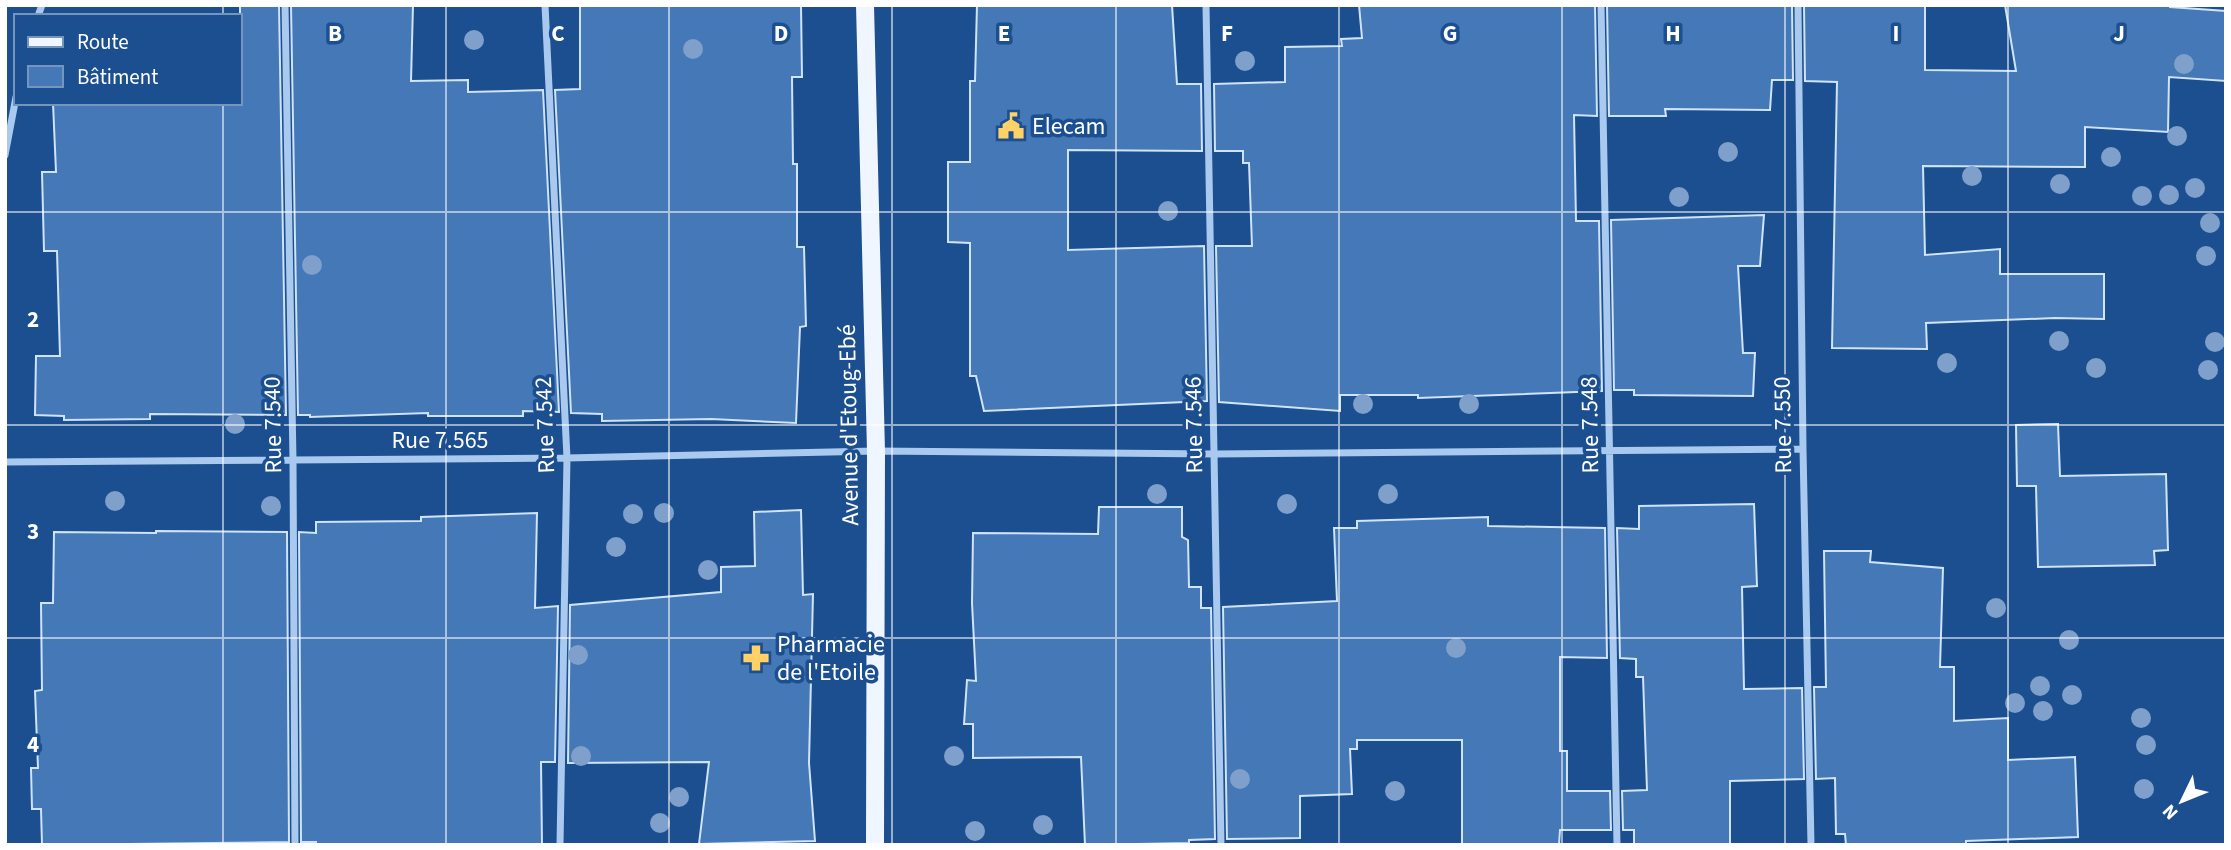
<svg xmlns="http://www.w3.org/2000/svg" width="2231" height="850" viewBox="0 0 2231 850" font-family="'Source Sans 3',sans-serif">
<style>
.building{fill:#4478b7;stroke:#cfe3fa;stroke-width:2}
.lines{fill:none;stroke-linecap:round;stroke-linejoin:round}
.street{stroke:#a9c9ee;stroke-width:7}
.primary{stroke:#f0f6ff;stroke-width:18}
.tree{fill:#7ea0ca}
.grid{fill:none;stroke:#fff;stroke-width:2;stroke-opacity:0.55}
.labels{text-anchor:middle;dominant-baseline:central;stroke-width:7;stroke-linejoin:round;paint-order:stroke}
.poi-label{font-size:24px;fill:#fff;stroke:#1b4f8f;text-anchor:start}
.street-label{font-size:24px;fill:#fff;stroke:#1b4f8f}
.grid-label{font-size:23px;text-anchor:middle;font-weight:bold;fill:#fff;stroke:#1b4f8f;stroke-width:7;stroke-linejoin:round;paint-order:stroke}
</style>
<rect width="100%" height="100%" fill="#1b4f8f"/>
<path class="building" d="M240 5H279L286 415 150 414V419L64 420V416L35 415 36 356H60L57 251H44L42 172H56L53 103H240Z
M291 5H413L411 81 468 80V92L543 90 559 412 523 411V416H428V413L310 417V415H298Z
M580 5H801L802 77H792L793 164H797V247H804L806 326 800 327 796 423 711 419 602 421V414L571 413 555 90 580 89Z
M977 5H1172L1177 84H1201L1202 151 1068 150V250L1204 246 1207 401 984 411 976 376H970V243L948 242V162H970V81H975Z
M1359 5H1595L1597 116 1574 115 1576 221H1599L1602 391 1418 398V395H1340V411L1219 402 1216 246H1252L1249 163H1243V151H1215L1214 84 1285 82V47L1342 46 1341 39 1362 38Z
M1607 5H1792L1793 80H1772L1770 110 1665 109 1666 116H1609Z
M1804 5H1925V70L2016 71 2005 5H2169L2170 7 2226 11V81L2169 77 2168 132 2085 127V167L1923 166 1925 255 2000 249V274H2104V319L2055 318 1926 323 1927 349 1832 348 1837 82 1805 81Z
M1764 215 1760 266H1738L1743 353H1755L1753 396 1634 395V390H1614L1611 220Z
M2058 424 2060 476 2166 474 2168 550 2154 551 2155 565 2038 567 2036 486H2017L2016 425Z
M1754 504 1757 586 1742 587 1744 689 1802 688 1804 779 1730 781V845H1634V830H1623L1622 791 1647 790 1643 677H1636V659L1620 658 1617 528 1639 529V506Z
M1099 507H1182V537L1188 540 1189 587H1201V608H1211L1215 839 1189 840V843L1085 845 1081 757 973 758V724H964L967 680 976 681 972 603 973 533 1098 534Z
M801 510 803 595 813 594 809 763 815 841 699 844 709 762 568 763 570 605 721 592V567L755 566 754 512Z
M537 513 535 608 558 606 555 762H541L542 845H316V842H301L299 532 316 533V522L421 521V517Z
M1488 517V526L1605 528 1607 658 1560 657V751H1567V791H1610L1611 830H1560L1559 845H1462V740H1357V749H1350L1352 794 1300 796V838L1227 839 1223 607 1337 601 1334 528H1357V521Z
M156 531 287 532 289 842 42 845 41 809H32L31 768H38L35 691 42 690 41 603H53L54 532 156 533Z
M1824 551H1871L1870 562 1943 568 1940 667H1954V721L2008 718V760L2075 757 2078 837 1966 841V845H1846L1845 834H1836L1835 778 1816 779 1814 687H1826Z"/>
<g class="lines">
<path class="street" d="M285 5 293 460 295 845
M545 5 567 458 560 845
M1206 5 1221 845
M1601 5 1617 845
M1798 5 1803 449 1811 845
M38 16 42 5
M5 155 16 97
M5 462 567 458 876 451 1214 454 1803 449"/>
<path class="primary" d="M865 5 876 451 875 845"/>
</g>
<g class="tree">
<circle cx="474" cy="40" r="10"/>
<circle cx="693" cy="49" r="10"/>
<circle cx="1245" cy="61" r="10"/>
<circle cx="2184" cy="64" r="10"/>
<circle cx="2177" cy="136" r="10"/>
<circle cx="1728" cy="152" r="10"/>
<circle cx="2111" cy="157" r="10"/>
<circle cx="1972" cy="176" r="10"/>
<circle cx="2060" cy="184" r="10"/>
<circle cx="2195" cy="188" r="10"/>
<circle cx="2169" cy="195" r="10"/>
<circle cx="2142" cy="196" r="10"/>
<circle cx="1679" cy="197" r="10"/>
<circle cx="1168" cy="211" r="10"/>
<circle cx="2210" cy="223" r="10"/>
<circle cx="2206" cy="256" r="10"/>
<circle cx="312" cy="265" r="10"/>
<circle cx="2059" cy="341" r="10"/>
<circle cx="2215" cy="342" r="10"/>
<circle cx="1947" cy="363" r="10"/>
<circle cx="2096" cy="368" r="10"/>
<circle cx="2208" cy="370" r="10"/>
<circle cx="1363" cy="404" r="10"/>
<circle cx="1469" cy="404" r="10"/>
<circle cx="235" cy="424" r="10"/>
<circle cx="1157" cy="494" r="10"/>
<circle cx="1388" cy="494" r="10"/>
<circle cx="115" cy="501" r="10"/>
<circle cx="1287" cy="504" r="10"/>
<circle cx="271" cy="506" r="10"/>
<circle cx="664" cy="513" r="10"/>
<circle cx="633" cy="514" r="10"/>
<circle cx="616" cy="547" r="10"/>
<circle cx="708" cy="570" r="10"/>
<circle cx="1996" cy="608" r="10"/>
<circle cx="2069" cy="640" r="10"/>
<circle cx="1456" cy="648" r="10"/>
<circle cx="578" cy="655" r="10"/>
<circle cx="2040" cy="686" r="10"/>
<circle cx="2072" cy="695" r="10"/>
<circle cx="2015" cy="703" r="10"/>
<circle cx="2043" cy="711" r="10"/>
<circle cx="2141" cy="718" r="10"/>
<circle cx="2146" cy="745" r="10"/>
<circle cx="581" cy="756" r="10"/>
<circle cx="954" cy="756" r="10"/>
<circle cx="1240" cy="779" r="10"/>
<circle cx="2144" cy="789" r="10"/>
<circle cx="1395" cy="791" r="10"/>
<circle cx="679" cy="797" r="10"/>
<circle cx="660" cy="823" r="10"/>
<circle cx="1043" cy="825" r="10"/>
<circle cx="975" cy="831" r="10"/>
</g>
<path class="grid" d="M223 5V16M446 5V845M669 5V845M892 5V845M1116 5V845M1339 5V845M1562 5V845M1785 5V845M2008 5V845M223 103V845M5 212H2226M5 425H2226M5 638H2226"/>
<defs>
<g id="civic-bare" transform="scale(2.1)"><path d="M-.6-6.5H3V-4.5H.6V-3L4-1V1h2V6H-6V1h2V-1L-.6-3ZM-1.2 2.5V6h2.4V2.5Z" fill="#ffd166" stroke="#1b4f8f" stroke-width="2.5" paint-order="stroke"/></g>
<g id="pharmacy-bare" transform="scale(2.1)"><path d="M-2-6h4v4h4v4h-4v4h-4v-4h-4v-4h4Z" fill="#ffd166" stroke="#1b4f8f" stroke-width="2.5" paint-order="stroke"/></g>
</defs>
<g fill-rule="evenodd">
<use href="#civic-bare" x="1011" y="126"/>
<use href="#pharmacy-bare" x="756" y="658"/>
</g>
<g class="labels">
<g class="poi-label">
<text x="1032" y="126">Elecam</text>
<text x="777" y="644">Pharmacie<tspan x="777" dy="28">de l'Etoile</tspan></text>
</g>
<g class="street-label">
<text transform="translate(273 425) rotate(-91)">Rue 7.540</text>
<text transform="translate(545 425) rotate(-92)">Rue 7.542</text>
<text transform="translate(849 425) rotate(-91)">Avenue d'Etoug-Ebé</text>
<text transform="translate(1194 425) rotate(-91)">Rue 7.546</text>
<text transform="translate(1590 425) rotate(-91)">Rue 7.548</text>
<text transform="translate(1783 425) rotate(-91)">Rue 7.550</text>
<text x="440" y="440">Rue 7.565</text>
</g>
</g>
<g class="grid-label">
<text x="335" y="41">B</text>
<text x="558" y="41">C</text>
<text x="781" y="41">D</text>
<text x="1004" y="41">E</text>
<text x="1227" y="41">F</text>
<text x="1450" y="41">G</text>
<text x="1673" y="41">H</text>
<text x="1896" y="41">I</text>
<text x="2119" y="41">J</text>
<text x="33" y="327">2</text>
<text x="33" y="539">3</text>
<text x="33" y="752">4</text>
</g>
<rect width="2231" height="850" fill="none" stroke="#ffffff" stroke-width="14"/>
<rect x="14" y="14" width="228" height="91" fill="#1b4f8f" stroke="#7695bc" stroke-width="2"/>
<rect x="28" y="37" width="35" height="10" fill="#f0f6ff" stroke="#7695bc" stroke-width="2"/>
<text x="77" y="49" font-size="21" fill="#ffffff">Route</text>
<rect x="28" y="66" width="35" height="21" fill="#4478b7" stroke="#7695bc" stroke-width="2"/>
<text x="77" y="84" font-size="21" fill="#ffffff">Bâtiment</text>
<g transform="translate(2182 801) rotate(227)" stroke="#1b4f8f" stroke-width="5" paint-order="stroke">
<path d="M0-5L12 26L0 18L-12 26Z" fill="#ffffff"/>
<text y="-10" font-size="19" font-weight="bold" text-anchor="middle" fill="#ffffff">N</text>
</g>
</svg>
